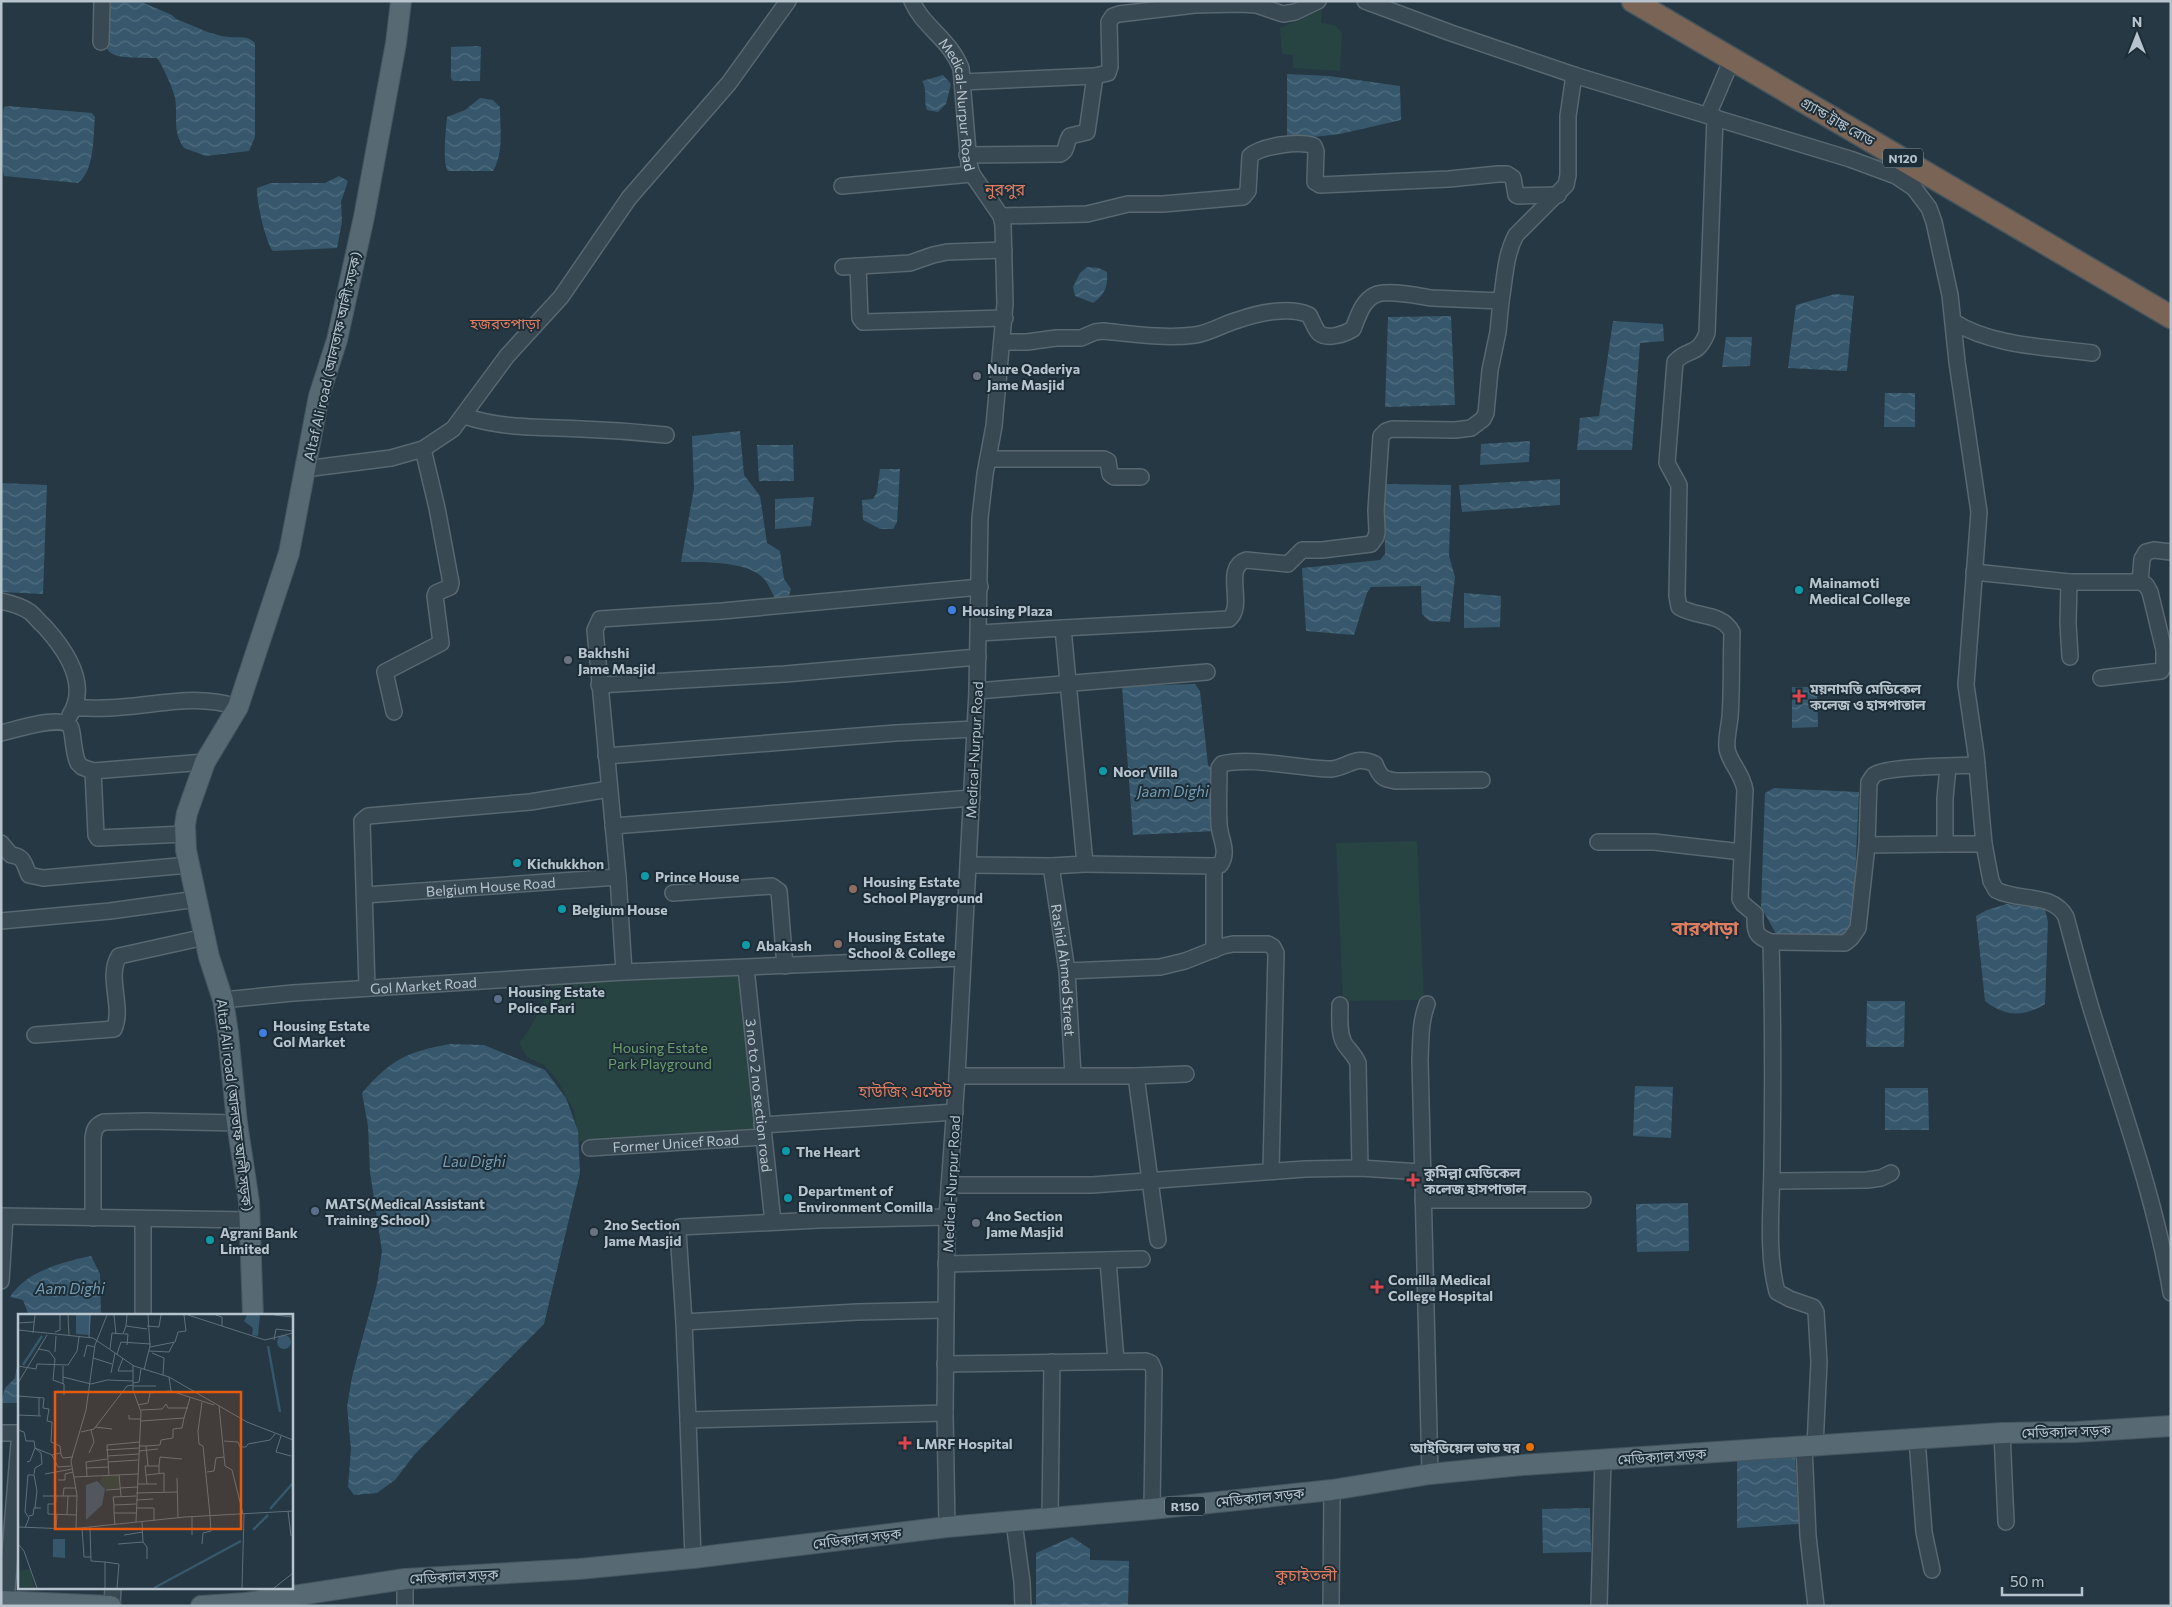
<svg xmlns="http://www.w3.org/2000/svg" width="2172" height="1607" viewBox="0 0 2172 1607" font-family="Commissioner,'Noto Sans Bengali',sans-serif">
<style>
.park{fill:#274442}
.water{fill:url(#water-waves)}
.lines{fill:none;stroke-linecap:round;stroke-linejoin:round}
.minor-casing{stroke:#586770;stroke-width:18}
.major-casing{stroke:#46555f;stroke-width:22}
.highway-casing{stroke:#44545d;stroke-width:25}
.minor{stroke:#394953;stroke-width:15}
.major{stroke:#576973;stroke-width:20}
.highway{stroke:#796456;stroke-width:22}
.worship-dot{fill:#6b7280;stroke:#1e2e38;stroke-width:2}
.culture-dot{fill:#0f9aa8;stroke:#1e2e38;stroke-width:2}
.shop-dot{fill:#3f7fe0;stroke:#1e2e38;stroke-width:2}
.health-dot{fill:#e0444e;stroke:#1e2e38;stroke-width:2}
.education-dot{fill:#8d6e63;stroke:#1e2e38;stroke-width:2}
.service-dot{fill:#5c6f8a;stroke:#1e2e38;stroke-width:2}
.food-dot{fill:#e8710a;stroke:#1e2e38;stroke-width:2}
.labels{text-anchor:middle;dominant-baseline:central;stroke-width:4;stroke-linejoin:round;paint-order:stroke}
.shield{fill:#1e2e38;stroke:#8997a0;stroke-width:1}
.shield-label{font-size:12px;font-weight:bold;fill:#b7c4cd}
.street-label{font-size:14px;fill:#b7c4cd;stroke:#1e2e38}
.poi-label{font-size:14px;font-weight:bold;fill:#b7c4cd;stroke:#1e2e38;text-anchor:start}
.park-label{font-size:14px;fill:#6c9f6d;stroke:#1e2e38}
.neighbourhood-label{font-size:15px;fill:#dd7d62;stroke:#1e2e38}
.water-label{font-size:15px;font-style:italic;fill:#759cb2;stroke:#1e2e38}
.quarter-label{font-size:16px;fill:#dd7d62;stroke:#1e2e38}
.district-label{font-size:19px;font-weight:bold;fill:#dd7d62;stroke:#1e2e38}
.inset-river{fill:none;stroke:#37586c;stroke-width:2.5}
.inset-road{fill:none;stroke:#5f707b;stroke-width:1}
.view{fill:#e8590c;fill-opacity:0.15;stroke:#e8590c;stroke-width:2.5}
.inset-edge{fill:none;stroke:#b7c4cd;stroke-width:2.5}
</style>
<defs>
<pattern id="water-waves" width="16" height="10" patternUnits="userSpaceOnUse" patternTransform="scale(1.25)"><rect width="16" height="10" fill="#37586c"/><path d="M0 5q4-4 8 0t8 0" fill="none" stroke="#526e80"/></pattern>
</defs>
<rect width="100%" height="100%" fill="#253844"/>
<path class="park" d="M1322 10 1321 23 1335 25 1342 33 1340 71 1293 68V55L1282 54 1280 28Z
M1417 841 1424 1000 1343 1001 1336 843Z
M743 971 758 1133 579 1141 574 1111 557 1080 544 1065 527 1057 519 1043C534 1025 543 1002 554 981Z"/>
<path class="water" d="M105 1H139L172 15 176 19C193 25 212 36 229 37 240 38 247 35 255 43V137L249 151 206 156 184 148C172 132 178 116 175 98 174 91 162 64 157 58 99 57 104 59 105 1Z
M478 46 481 47 480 81H453L451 78V47Z
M1287 74 1329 76 1400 86 1401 120 1340 134 1287 140Z
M943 75 951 84 946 104 938 112 927 110C923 101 928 90 922 81Z
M480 98 493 100 500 107C500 128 504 153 493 171H448C442 163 446 128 447 117L465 110Z
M8 106 92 113 95 117C93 136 95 170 78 183L4 176C0 162 4 129 3 112L4 107Z
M339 176 348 181 341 202 342 222 337 248 273 251C266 243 256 200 257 188L271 183H325Z
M1087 267 1099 268 1107 272C1108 286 1105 295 1093 303L1075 296 1073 287 1080 273Z
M1835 294 1854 296 1847 371 1788 368 1796 305Z
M1451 316 1455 405 1385 407 1388 317Z
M1613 321 1663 324 1664 341 1640 343 1632 450H1577L1580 418 1599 416Z
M1726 337H1752L1750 366 1722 367Z
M1885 393H1915V427H1884Z
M740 431 744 475 760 496 767 543 780 551 784 579 791 589 788 600 775 598C771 591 768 583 763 578 748 561 701 562 681 562L694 488 692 436Z
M1530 441 1529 462 1480 465 1481 444Z
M757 445H793L794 481H759Z
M880 469H900L897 522 893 529H880L863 520 862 500 873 499 877 492Z
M1560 479V505L1462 512 1459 485Z
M1 483 47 485 43 594 1 592Z
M1384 484 1451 485 1449 556 1455 577 1450 622 1429 621 1422 614 1421 586 1371 587 1367 593 1354 635 1306 631 1302 568 1380 560 1385 554Z
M814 497 811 526 775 529V499Z
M1464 593 1501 596 1500 627 1464 628Z
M1195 684 1200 691 1208 765 1215 773 1216 831 1133 835 1122 686Z
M1792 687H1817L1818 727 1792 728Z
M1774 788 1859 792 1852 943 1783 946 1761 907 1765 793Z
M2007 904 2045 909 2048 922 2045 1004C2024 1017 2005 1017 1985 1001L1976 916 1987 910Z
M1867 1001H1905L1904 1047H1866Z
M450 1044 484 1045 545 1070 566 1098 578 1131 580 1173 544 1324 415 1454 395 1480 377 1493 354 1495 348 1487 351 1449 347 1407 352 1377 377 1284 382 1251 370 1172 368 1126 362 1093C391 1059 407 1052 450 1044Z
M1635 1086 1673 1087 1671 1138 1633 1136Z
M1885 1088H1928L1929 1130H1885Z
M1688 1203 1689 1251 1637 1252 1636 1204Z
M91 1256 100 1274 101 1316H29L23 1300 10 1297C26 1271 63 1262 91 1256Z
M19 1355V1403H1L5 1388 15 1378Z
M1795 1457 1799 1524 1737 1528V1461Z
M1590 1508 1591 1552 1543 1553 1542 1509Z
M1072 1537 1090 1549V1560L1129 1561 1128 1606H1036V1553Z"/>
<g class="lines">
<g class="minor-casing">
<g id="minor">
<path id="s1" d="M912 1C923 27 949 38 961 68L969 164 972 174 1001 216 1003 225 1005 304 994 426 985 474 980 518 977 691 957 1076 947 1217 945 1413 947 1527"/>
<path d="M1365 1 1451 33 1574 75 1850 159 1896 176 1914 188"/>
<path d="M101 42 102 1"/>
<path d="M962 82 1095 76"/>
<path d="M1708 115 1732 59"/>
<path d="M1715 117 1707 333C1697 358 1688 347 1675 362L1667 463 1679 485 1677 596 1679 607C1697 618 1721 612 1732 632 1731 660 1732 689 1730 717 1729 727 1726 738 1727 748 1728 761 1742 772 1745 790L1740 899 1743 904 1755 914C1755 931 1754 936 1771 942 1773 1016 1773 1089 1772 1163 1772 1204 1766 1251 1777 1292L1790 1299 1813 1307 1816 1312 1819 1362 1815 1446"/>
<path d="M967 155 1060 154C1068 151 1065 143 1070 136L1087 132 1095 76 1108 73 1110 67 1109 22 1113 16 1119 14 1195 5 1240 4 1256 5 1283 14 1295 12 1318 1"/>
<path d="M1912 164 1911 176 1914 188 1929 208 1934 222 1950 295 1957 362 1979 512 1966 685 1976 754 1984 844 1991 881 1996 890C2019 902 2053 892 2066 917 2074 947 2082 978 2091 1008 2120 1103 2155 1196 2171 1293"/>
<path d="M842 186 972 174"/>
<path d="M1001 216 1087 214 1128 204H1163L1243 197 1248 191 1250 156C1261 146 1300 140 1314 146L1316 151 1315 182 1320 185 1449 179 1498 174H1507L1513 178 1516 195 1518 196 1558 195"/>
<path d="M858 266 860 318 863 322 1005 318"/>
<path d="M843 267 910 263 933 255 947 252 1004 250"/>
<path d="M1954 322C1992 346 2047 347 2092 353"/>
<path d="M1002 342H1027L1056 338H1081L1095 332 1103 331C1133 334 1165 339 1195 335 1210 333 1223 324 1238 320 1258 313 1289 306 1309 315 1312 320 1315 329 1319 333 1327 340 1345 334 1353 329 1358 317 1362 301 1375 295 1387 289 1418 296 1432 298 1455 299 1478 300 1501 301 1505 279 1505 255 1516 235L1566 185 1568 175V116L1574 75"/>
<path d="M464 416C503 429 542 427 582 429 610 430 638 432 666 435"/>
<path d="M988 459H1104L1108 461 1110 474 1114 477H1141"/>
<path d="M305 469 391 458 423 449 453 429 507 356 561 297 629 198 729 83 788 1"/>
<path d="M1974 572 2069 582H2140L2146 585 2150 592 2164 650H2171"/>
<path d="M2069 582 2068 623 2070 657"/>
<path d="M2140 582 2142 559 2146 552 2154 550 2171 552"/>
<path d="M1 601C10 603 23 607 30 612 35 616 39 622 44 626 65 649 90 684 70 715"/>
<path d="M1063 628 1229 619C1246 605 1222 568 1246 560L1288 564 1302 550H1322L1371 544 1376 537 1377 531 1376 510 1381 436 1386 431 1392 429 1455 430 1471 428 1483 419 1486 413 1490 370 1498 332 1501 301"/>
<path d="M2101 678 2161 671 2164 665V650"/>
<path d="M599 685 785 674 978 657"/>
<path d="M977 691 1207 672"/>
<path d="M75 708C90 708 106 709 122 707 163 704 197 694 238 707"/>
<path d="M394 712 385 672 441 643 435 596 436 593 450 587 451 583 437 508 423 449"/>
<path d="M1 733C15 730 65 713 71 728 74 739 73 752 78 763L82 767 93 771 205 762"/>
<path d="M606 756 896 733 975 729"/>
<path d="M1948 767 1945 798V844H1984"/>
<path d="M93 771 96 835 98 838 185 834"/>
<path d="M613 826 972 798"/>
<path d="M1598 842H1654L1742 852"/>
<path d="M1 843 11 855C24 856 24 864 29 875L43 878 189 865"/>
<path d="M1867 845 1945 844"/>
<path d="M1085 864 1214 866V950"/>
<path d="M968 865 1051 866 1085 864 1063 628 979 633"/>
<path id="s2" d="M1051 866 1067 971 1073 1075"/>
<path d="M1214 866 1220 865C1230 851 1219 838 1219 823 1218 805 1219 786 1219 768L1222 764C1250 756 1300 769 1331 769 1347 768 1356 754 1375 764 1380 777 1383 779 1396 781L1482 780"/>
<path d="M673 893 772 886 779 891 785 966"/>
<path id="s3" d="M365 895 618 877"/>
<path d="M1 921 110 911 197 899"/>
<path d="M1771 942 1845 943 1851 938 1858 928 1867 845 1869 782C1871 780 1872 777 1874 775 1886 766 1959 766 1977 765"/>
<path id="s4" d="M746 968 773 1222"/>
<path d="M1067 971 1160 967 1185 961 1223 946 1233 944H1268L1273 947 1276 953 1271 1170"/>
<path d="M624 972 618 877 595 630 600 619 722 611 980 587"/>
<path d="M367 988 362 821 368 816 530 802 609 789"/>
<path id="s5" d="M223 1000 293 993 624 972 963 958"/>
<path d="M1427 1004C1420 1022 1421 1041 1420 1060L1430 1474"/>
<path d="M1340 1005C1340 1017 1338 1036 1346 1046 1351 1052 1355 1056 1358 1063L1360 1168"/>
<path d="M35 1035 114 1029C124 1007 106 977 119 956L205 937"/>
<path d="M957 1076H1136L1186 1074"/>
<path d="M1136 1076 1158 1240"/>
<path d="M762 1125 955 1112"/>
<path id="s6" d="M590 1148 763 1137"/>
<path d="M1772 1181 1867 1180 1881 1178 1891 1173"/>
<path d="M949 1185H1092L1305 1169 1360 1168 1421 1172"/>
<path d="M1423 1200H1583"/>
<path d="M1 1216 250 1220"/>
<path d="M93 1218V1138C94 1129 96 1125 104 1122L146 1121 237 1123"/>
<path d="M1108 1260 1116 1361"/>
<path d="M946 1264 1142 1259"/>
<path d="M1 1281 5 1217"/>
<path d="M143 1316V1219"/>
<path d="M684 1322 678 1231 680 1227 819 1220 947 1217"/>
<path d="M945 1364 1146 1361 1151 1363 1154 1370 1152 1509"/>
<path d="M688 1420 684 1322 857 1312 945 1310"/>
<path d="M1 1433H19"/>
<path d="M2002 1433 2006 1522"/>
<path d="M1917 1439 1924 1532 1932 1570"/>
<path d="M1804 1446 1808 1536 1816 1606"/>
<path d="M1050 1518 1052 1362"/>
<path d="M1014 1522 1022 1582 1023 1606"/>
<path d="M693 1558 688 1420 945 1413"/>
<path d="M405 1579V1606"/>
<path d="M6 1602 19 1443"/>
<path d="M112 1606 113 1588"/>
<path d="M1331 1606 1332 1490"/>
<path d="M1599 1606 1603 1459"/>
</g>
</g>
<g class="major-casing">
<path id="major" d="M253 1316 249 1202 237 1123 228 1033 223 1000 209 957 186 850 185 825 187 813 205 762 238 707 289 553 319 396 337 340 364 217 396 43 401 1
M1 1601 111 1606
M201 1606 246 1603 405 1579 579 1569 693 1558 947 1527 1152 1509 1332 1490 1430 1474 1522 1465 2002 1433 2076 1432 2171 1426"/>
</g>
<g class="highway-casing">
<path id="highway" d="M1633 1 2171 317"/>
</g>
<use href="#minor" class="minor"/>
<use href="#major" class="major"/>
<use href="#highway" class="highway"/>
</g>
<g class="worship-dot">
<circle cx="977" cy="376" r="5"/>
<circle cx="568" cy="660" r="5"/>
<circle cx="976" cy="1223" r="5"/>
<circle cx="594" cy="1232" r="5"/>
</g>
<g class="culture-dot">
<circle cx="1799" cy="590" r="5"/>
<circle cx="1103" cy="771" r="5"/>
<circle cx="517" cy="863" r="5"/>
<circle cx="645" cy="876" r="5"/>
<circle cx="562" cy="909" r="5"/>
<circle cx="746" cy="945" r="5"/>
<circle cx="786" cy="1151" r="5"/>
<circle cx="788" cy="1198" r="5"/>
<circle cx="210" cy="1240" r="5"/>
</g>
<g class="shop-dot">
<circle cx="952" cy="610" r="5"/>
<circle cx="263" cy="1033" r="5"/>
</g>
<g class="health-dot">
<path d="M1796.5 688.5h5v5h5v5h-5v5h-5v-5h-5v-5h5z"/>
<path d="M1410.5 1172.5h5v5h5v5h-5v5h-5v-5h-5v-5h5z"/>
<path d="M1374.5 1279.5h5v5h5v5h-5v5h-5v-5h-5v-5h5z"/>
<path d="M902.5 1435.5h5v5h5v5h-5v5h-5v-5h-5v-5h5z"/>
</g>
<g class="education-dot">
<circle cx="853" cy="889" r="5"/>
<circle cx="838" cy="944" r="5"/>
</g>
<g class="service-dot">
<circle cx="498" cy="999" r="5"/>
<circle cx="315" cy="1211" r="5"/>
</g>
<circle class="food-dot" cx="1530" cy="1447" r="5"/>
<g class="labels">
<g class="shield">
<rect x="1883" y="148.5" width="40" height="19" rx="4"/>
<rect x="1165" y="1496.5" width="40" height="19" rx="4"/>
</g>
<g class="shield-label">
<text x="1903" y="158">N120</text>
<text x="1185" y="1506">R150</text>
</g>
<g class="street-label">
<text stroke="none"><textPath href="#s1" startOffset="118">Medical-Nurpur Road</textPath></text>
<text transform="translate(1838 121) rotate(30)">গ্র্যান্ড ট্রাঙ্ক রোড</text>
<text transform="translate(332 356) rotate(-77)">Altaf Ali road (আলতাফ আলী সড়ক)</text>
<text transform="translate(974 750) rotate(-87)">Medical-Nurpur Road</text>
<text stroke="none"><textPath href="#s3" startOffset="126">Belgium House Road</textPath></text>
<text stroke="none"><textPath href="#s2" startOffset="105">Rashid Ahmed Street</textPath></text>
<text stroke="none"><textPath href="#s5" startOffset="201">Gol Market Road</textPath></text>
<text stroke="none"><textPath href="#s4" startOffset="128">3 no to 2 no section road</textPath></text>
<text transform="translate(235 1105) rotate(83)">Altaf Ali road (আলতাফ আলী সড়ক)</text>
<text stroke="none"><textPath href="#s6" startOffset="86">Former Unicef Road</textPath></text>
<text transform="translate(951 1184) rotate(-87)">Medical-Nurpur Road</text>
<text transform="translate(2066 1431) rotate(-2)">মেডিক্যাল সড়ক</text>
<text transform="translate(1662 1456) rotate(-4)">মেডিক্যাল সড়ক</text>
<text transform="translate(1260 1497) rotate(-6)">মেডিক্যাল সড়ক</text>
<text transform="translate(857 1538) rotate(-7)">মেডিক্যাল সড়ক</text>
<text transform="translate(454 1576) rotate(-3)">মেডিক্যাল সড়ক</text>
</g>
<g class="poi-label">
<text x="987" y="368">Nure Qaderiya<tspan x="987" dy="16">Jame Masjid</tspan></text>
<text x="1809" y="582">Mainamoti<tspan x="1809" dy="16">Medical College</tspan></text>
<text x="962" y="610">Housing Plaza</text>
<text x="578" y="652">Bakhshi<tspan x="578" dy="16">Jame Masjid</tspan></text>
<text x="1810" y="688">ময়নামতি মেডিকেল<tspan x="1810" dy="16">কলেজ ও হাসপাতাল</tspan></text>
<text x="1113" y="771">Noor Villa</text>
<text x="527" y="863">Kichukkhon</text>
<text x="655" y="876">Prince House</text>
<text x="863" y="881">Housing Estate<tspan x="863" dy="16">School Playground</tspan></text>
<text x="572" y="909">Belgium House</text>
<text x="848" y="936">Housing Estate<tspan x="848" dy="16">School &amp; College</tspan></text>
<text x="756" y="945">Abakash</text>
<text x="508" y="991">Housing Estate<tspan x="508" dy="16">Police Fari</tspan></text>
<text x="273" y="1025">Housing Estate<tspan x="273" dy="16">Gol Market</tspan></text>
<text x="796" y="1151">The Heart</text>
<text x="1424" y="1172">কুমিল্লা মেডিকেল<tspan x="1424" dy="16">কলেজ হাসপাতাল</tspan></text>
<text x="798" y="1190">Department of<tspan x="798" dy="16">Environment Comilla</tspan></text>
<text x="325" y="1203">MATS(Medical Assistant<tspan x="325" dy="16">Training School)</tspan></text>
<text x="986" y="1215">4no Section<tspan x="986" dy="16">Jame Masjid</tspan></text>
<text x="604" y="1224">2no Section<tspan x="604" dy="16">Jame Masjid</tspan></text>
<text x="220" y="1232">Agrani Bank<tspan x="220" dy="16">Limited</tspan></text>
<text x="1388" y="1279">Comilla Medical<tspan x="1388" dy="16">College Hospital</tspan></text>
<text x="916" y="1443">LMRF Hospital</text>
<text x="1520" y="1447" text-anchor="end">আইডিয়েল ভাত ঘর</text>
</g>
<g class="park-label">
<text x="660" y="1047">Housing Estate<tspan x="660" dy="16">Park Playground</tspan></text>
</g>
<g class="neighbourhood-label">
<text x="505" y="323">হজরতপাড়া</text>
</g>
<g class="water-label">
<text x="1173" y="791">Jaam Dighi</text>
<text x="474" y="1161">Lau Dighi</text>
<text x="70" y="1288">Aam Dighi</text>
</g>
<g class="quarter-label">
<text x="1005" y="188">নুরপুর</text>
<text x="905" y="1090">হাউজিং এস্টেট</text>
<text x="1306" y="1574">কুচাইতলী</text>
</g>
<g class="district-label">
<text x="1705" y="927">বারপাড়া</text>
</g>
</g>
<g transform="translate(18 1314)">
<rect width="275" height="275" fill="#253844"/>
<path d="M101 161 102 175H87L82 167 85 162ZM12 255 16 273H0V257Z" fill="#274442"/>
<path d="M58 1H73L71 21 58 20ZM229 1H242L240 22 234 21 235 14 226 7ZM259 28a7 7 0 1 1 14 0a7 7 0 1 1-14 0ZM79 167 87 175 84 191 68 206V171ZM35 225H47V244L35 243Z" fill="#37586c"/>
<path class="inset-river" d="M250 32 262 98M5 51 24 22M252 195 275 169M235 216 250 201M136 274 223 227"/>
<path class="inset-road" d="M50 1 51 22M96 1 98 20M109 1 108 12 129 15M170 1 247 26 275 19M198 1 204 3V12M256 1 275 3M0 9 16 8M129 12 141 13 143 1M0 16 75 24 116 52 151 63 229 108 275 126M37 18 42 16V1M15 19 17 1M106 20H110L109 31M71 23 72 1M256 26 258 15 275 17M132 33 157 28 160 18 168 17 166 1M20 35 31 37 37 45 35 66 46 70V81M92 35 94 19 105 20 108 12M131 37 151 38 156 28M37 38 38 22M134 39 146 44 145 61M99 40 103 28 133 30M66 43 69 31 76 33M75 44 94 50M105 44 100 57H115M115 51V76L123 98 118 208M0 52 18 55 19 50 50 51 59 37 61 23M126 56 132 32 130 1M93 59 97 39M45 63 73 70M151 63 153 77 196 91M0 69 29 21M115 69 121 68 123 55M45 70V52M73 70 89 66 115 67M115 72H138M0 82 26 84 25 94 31 95 29 107 34 108 33 128 42 132 43 140M184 88 180 117 181 130 185 132 192 201M120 91 130 89 132 79 152 77M201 92 207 152 214 156 225 200M123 96 144 95 148 90 150 94H170M0 101 23 102M111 101V105H123M21 102V84M123 107 166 104 172 84M77 113 94 115M0 116 6 118 8 127H16L17 134 34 141 42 139 45 144 55 143M63 118 76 115 109 72 115 71M263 122 258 138 273 142M206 127 220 128 222 133H228L230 130 252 126 257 120M121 132H128L130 152H127M128 132 142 131 143 126 155 124V115L164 114 166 104M88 136 121 134M121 137 140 135M71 139 76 128 73 116M34 141 40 153 53 152M89 142 121 140M9 148 12 147 17 134 23 139 24 150 17 154 16 160M90 148 120 146M127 152 129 170M130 152H141V159M141 152 142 143 164 145M68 154 90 153M189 158 196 157 198 144 206 143M27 160 54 155M91 161 89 131 121 128M101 161 103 182M128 161 146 159V178M69 162 68 148 89 145M56 163 120 160M159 164 160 204M40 166H47V160L55 158M119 170H139M102 174 119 173M88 176 103 175M118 179 159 178M25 182H59M45 182 46 174H58M118 186 135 185M37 190H30V200L59 201M96 191 95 183 118 182M118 194H136V207M270 197 273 222M96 199V191L118 190M37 200 38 182M49 201 50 182M11 202 15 201 16 194H23M97 211 96 199H118M0 213 52 215 167 203 275 197M72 213 73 247 87 248V274M7 214 11 204 7 198 10 161H16L19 177 17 194M64 214 66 243H73M38 215 39 200M58 215 59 181 53 147 68 96 77 31 89 1M106 221 125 218M174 221V203M125 228 129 233V245M0 230 6 237 19 274M100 230 125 228 124 208M184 230 185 219 193 217 192 202M87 248 101 250 99 274M224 274 226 200M256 274 275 259"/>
<path class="view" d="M37 78H223V215H37Z"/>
<rect width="275" height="275" class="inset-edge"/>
</g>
<rect width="2172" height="1607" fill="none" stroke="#b7c4cd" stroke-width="5"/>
<g transform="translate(2137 35)" stroke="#1e2e38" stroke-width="4" paint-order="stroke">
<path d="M0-4L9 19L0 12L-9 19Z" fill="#b7c4cd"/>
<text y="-8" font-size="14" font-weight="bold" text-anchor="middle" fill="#b7c4cd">N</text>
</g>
<path d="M2002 1587v8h80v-8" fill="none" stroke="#b7c4cd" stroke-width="2.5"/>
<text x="2010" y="1587" font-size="15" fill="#b7c4cd" stroke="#1e2e38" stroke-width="4" paint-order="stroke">50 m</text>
</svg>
